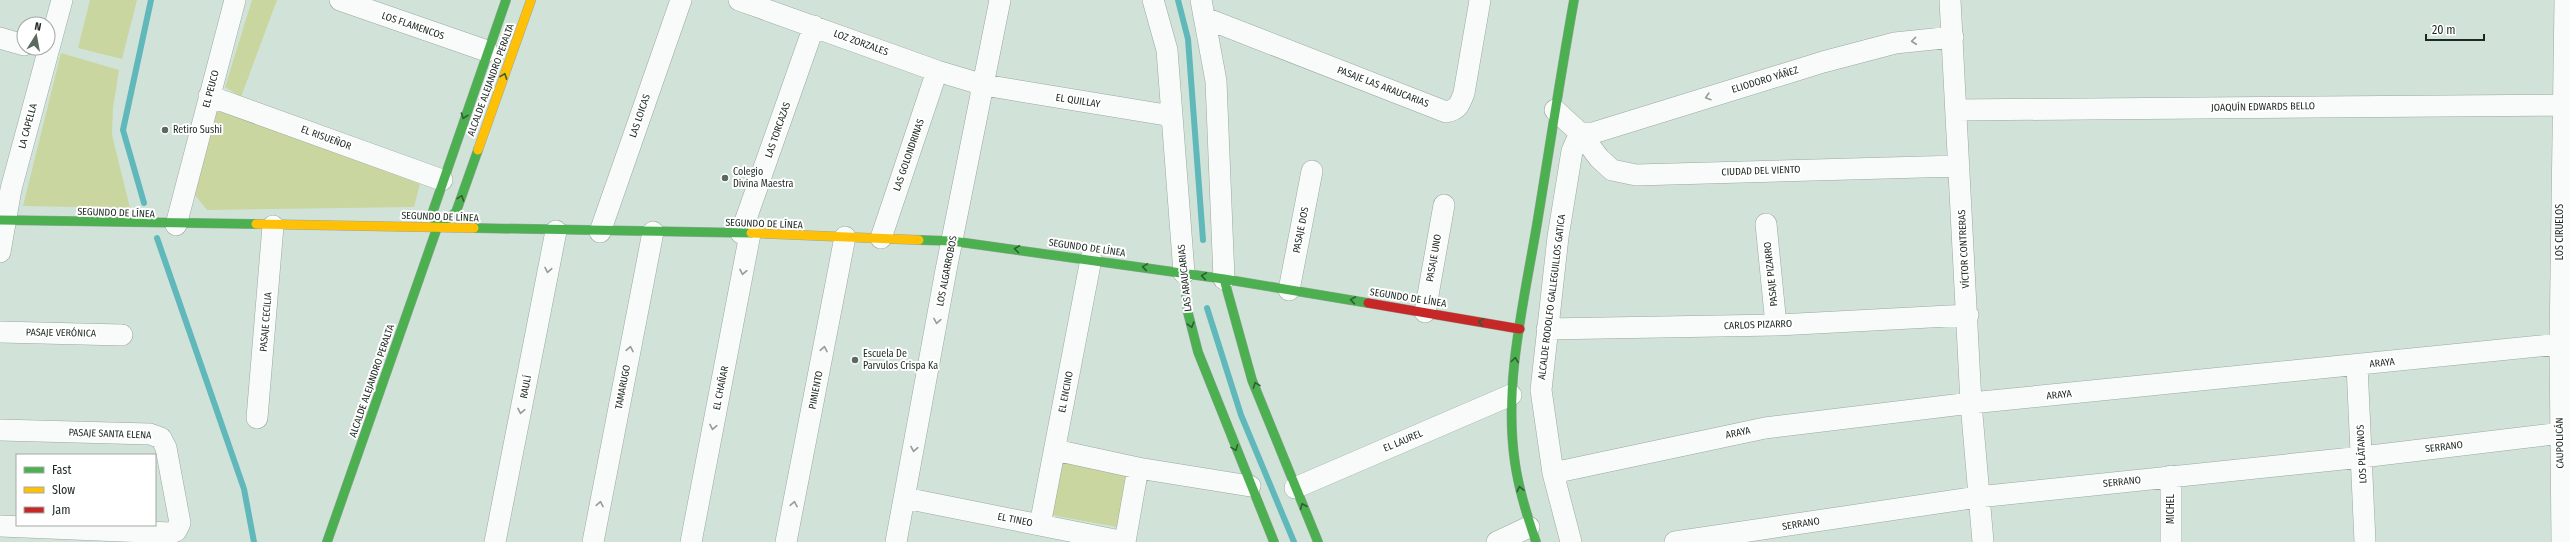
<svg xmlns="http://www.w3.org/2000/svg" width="2570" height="542" viewBox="0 0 2570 542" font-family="'Fira Sans Condensed',sans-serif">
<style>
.green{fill:#cad69f}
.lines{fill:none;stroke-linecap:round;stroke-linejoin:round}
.stream{stroke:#60b8bb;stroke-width:6}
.street-casing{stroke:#99a89f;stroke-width:22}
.fast-casing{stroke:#99a89f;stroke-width:10}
.slow-casing{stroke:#99a89f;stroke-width:10}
.jam-casing{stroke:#99a89f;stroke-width:10}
.street{stroke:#f8fbf9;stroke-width:21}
.fast{stroke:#4caf50;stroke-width:9}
.slow{stroke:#ffc107;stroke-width:9}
.jam{stroke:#c62828;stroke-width:9}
.oneway{stroke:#959c98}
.oneway2{stroke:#2f5e34}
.poi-dot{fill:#5b6961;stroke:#fff;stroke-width:1.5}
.labels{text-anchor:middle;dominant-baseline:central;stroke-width:4;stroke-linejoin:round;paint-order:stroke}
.street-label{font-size:10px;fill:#1c2821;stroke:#fff}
.poi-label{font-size:10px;fill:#1c2821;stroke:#fff;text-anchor:start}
</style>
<rect width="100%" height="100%" fill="#d1e3d8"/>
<path class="green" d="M90 0H137L122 59 78 48Z
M252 0H277L241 97 225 87Z
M61 53 119 70 113 108 112 135 130 208 23 206Z
M217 108 420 184 414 207 207 210 195 195Z
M1060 457 1126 471 1117 527 1051 515Z"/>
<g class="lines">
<path class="stream" d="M1178 0 1188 39 1203 240
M144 203 123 130 151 0
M157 238 244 489 254 542
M1207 308 1241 415 1294 542"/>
<g class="street-casing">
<path id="street" d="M340 0 487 51
M739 0 937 71 984 85 1172 116
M1153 0 1167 50 1184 273
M1201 0 1216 81 1224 279
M1950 0 1971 403 1983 542
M1205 18 1446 112C1458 110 1460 104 1464 93L1480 0
M0 38 24 45
M209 96 442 180
M1555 110 1580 133 1599 158 1612 170 1636 175 1959 166
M1956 110 2570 105
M1580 133H1593L1823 62 1895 43 1953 37
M1766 224 1776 325
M176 225 235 0
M600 232 681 0
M741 233 814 26
M881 238 937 71
M0 252 11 189 62 0
M1289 290 1312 171
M1425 312 1444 205
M1547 329 1776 325 1968 315
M0 332 122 335
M2357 365 2365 542
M257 418 273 226
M0 430 150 434 161 438 166 448 180 523 176 531 171 533 0 526
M1055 450 1138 468 1250 486
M1553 473 1765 428 1971 403 2570 343
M2171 476V542
M1295 488 1511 395
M905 498 1125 542
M1040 525 1091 259
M495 542 556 231
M593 542 653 232
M691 542 750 234
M786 542 845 237
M896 542 946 270 1000 0
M1125 542 1138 468
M1497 542 1529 527
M1571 542 1553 473 1541 390 1558 237 1572 151 1580 133
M1675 542 1978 497 2362 457 2570 432
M2562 542 2560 344 2565 0"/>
</g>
<g class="fast-casing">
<path id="fast" d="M0 220 256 224
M437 228 433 211 506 0
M474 228 751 233
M919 240 952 241 1224 279 1368 303
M1184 273 1188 313 1198 352 1274 542
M1224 279 1252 380 1318 542
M327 542 437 228 456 212 478 150
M1536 542C1527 516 1519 491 1515 463 1503 382 1525 298 1538 218 1550 145 1561 72 1574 0"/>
</g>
<g class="slow-casing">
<path id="slow" d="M478 150 531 0
M256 224 474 228
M751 233 919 240"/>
</g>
<g class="jam-casing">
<path id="jam" d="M1368 303 1520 329"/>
</g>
<use href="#street" class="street"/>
<use href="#fast" class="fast"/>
<use href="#slow" class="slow"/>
<use href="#jam" class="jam"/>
</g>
<defs><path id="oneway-chevron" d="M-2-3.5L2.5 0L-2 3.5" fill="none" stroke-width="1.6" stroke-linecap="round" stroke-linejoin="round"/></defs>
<g class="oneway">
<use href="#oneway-chevron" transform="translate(1914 41) rotate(174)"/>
<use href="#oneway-chevron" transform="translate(1708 97) rotate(163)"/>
<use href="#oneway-chevron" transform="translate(548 270) rotate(101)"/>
<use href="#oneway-chevron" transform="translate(743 272) rotate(101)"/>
<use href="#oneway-chevron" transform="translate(937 321) rotate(100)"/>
<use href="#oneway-chevron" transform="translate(630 349) rotate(-79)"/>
<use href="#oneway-chevron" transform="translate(824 349) rotate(-79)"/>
<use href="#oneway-chevron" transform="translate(521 411) rotate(101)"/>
<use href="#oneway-chevron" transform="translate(713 427) rotate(101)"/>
<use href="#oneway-chevron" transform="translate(914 449) rotate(100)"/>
<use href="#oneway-chevron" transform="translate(600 504) rotate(-79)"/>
<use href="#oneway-chevron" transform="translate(794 504) rotate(-79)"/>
</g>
<g class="oneway2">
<use href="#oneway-chevron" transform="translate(504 76) rotate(-70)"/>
<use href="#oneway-chevron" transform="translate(464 116) rotate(109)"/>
<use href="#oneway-chevron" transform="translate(461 198) rotate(-70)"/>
<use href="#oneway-chevron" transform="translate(1017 249) rotate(-173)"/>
<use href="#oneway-chevron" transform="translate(1145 267) rotate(-171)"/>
<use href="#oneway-chevron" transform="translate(1204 276) rotate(-172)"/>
<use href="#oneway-chevron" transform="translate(1353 300) rotate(-171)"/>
<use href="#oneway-chevron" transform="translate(1481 322) rotate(-170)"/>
<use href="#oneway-chevron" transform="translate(1191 325) rotate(75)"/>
<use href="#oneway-chevron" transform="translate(1515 360) rotate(-82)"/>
<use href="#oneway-chevron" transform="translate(1256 385) rotate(-111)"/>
<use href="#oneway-chevron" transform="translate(1235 448) rotate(69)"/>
<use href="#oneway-chevron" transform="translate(1520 489) rotate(-103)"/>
<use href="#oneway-chevron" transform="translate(1303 506) rotate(-113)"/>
</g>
<g class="poi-dot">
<circle cx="165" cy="130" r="4"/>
<circle cx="725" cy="178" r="4"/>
<circle cx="855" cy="360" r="4"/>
</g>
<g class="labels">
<g class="street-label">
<text transform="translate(413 26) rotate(19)">LOS FLAMENCOS</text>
<text transform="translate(861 43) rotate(20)">LOZ ZORZALES</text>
<text transform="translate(491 80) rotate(-70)">ALCALDE ALEJANDRO PERALTA</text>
<text transform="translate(1765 80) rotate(-17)">ELIODORO YÁÑEZ</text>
<text transform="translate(1383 87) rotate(21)">PASAJE LAS ARAUCARIAS</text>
<text transform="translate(211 89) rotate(-75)">EL PEUCO</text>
<text transform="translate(1078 101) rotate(9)">EL QUILLAY</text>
<text transform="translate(2263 107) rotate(-1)">JOAQUÍN EDWARDS BELLO</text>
<text transform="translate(640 116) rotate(-71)">LAS LOICAS</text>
<text transform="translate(28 126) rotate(-75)">LA CAPELLA</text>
<text transform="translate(778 130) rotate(-71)">LAS TORCAZAS</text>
<text transform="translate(326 138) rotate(20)">EL RISUEÑOR</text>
<text transform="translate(909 155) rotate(-71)">LAS GOLONDRINAS</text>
<text transform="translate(1761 171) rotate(-2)">CIUDAD DEL VIENTO</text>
<text transform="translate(116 213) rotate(2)">SEGUNDO DE LÍNEA</text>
<text transform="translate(440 217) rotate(2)">SEGUNDO DE LÍNEA</text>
<text transform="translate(764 224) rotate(2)">SEGUNDO DE LÍNEA</text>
<text transform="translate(1301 230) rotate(-79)">PASAJE DOS</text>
<text transform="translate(2560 232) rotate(-90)">LOS CIRUELOS</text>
<text transform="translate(1087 248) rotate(8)">SEGUNDO DE LÍNEA</text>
<text transform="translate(1964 249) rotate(-93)">VÍCTOR CONTRERAS</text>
<text transform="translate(1434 258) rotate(-80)">PASAJE UNO</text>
<text transform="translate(947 271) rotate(-79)">LOS ALGARROBOS</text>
<text transform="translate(1771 274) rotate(-96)">PASAJE PIZARRO</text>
<text transform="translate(1185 278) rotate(-96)">LAS ARAUCARIAS</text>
<text transform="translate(1552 297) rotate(-83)">ALCALDE RODOLFO GALLEGUILLOS GATICA</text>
<text transform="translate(1408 298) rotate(9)">SEGUNDO DE LÍNEA</text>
<text transform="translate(266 322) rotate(-85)">PASAJE CECILIA</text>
<text transform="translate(1758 325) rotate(-2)">CARLOS PIZARRO</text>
<text transform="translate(61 333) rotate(1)">PASAJE VERÓNICA</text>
<text transform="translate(2382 363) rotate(-6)">ARAYA</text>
<text transform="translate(372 381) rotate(-71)">ALCALDE ALEJANDRO PERALTA</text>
<text transform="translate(526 387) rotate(-79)">RAULÍ</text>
<text transform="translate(623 387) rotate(-79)">TAMARUGO</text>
<text transform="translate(721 388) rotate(-79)">EL CHAÑAR</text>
<text transform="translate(816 390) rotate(-79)">PIMIENTO</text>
<text transform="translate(1066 392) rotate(-79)">EL ENCINO</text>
<text transform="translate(2059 395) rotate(-6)">ARAYA</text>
<text transform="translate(1738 433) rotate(-12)">ARAYA</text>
<text transform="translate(110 434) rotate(2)">PASAJE SANTA ELENA</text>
<text transform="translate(1403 441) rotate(-23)">EL LAUREL</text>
<text transform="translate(2560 443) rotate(-91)">CAUPOLICÁN</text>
<text transform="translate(2444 447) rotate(-7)">SERRANO</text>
<text transform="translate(2362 454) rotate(-93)">LOS PLÁTANOS</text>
<text transform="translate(2122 482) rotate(-6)">SERRANO</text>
<text transform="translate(2171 509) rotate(-90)">MICHEL</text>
<text transform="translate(1015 520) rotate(11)">EL TINEO</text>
<text transform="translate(1801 524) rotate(-9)">SERRANO</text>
</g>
<g class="poi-label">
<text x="173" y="130">Retiro Sushi</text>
<text x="733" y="172">Colegio<tspan x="733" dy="12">Divina Maestra</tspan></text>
<text x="863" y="354">Escuela De<tspan x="863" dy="12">Parvulos Crispa Ka</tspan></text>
</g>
</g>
<rect x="16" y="454" width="140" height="72" fill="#ffffff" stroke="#a4a9a6"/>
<rect x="24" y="467" width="20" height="6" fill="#4caf50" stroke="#a4a9a6"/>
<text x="52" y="474" font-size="12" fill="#1c2821">Fast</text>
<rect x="24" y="487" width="20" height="6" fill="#ffc107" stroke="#a4a9a6"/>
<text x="52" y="494" font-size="12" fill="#1c2821">Slow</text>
<rect x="24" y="507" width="20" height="6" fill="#c62828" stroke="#a4a9a6"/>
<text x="52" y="514" font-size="12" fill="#1c2821">Jam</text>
<g transform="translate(36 36) rotate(11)"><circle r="19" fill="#ffffff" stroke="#a4a9a6"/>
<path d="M0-3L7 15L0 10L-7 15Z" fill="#5b6961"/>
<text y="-6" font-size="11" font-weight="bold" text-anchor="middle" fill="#1c2821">N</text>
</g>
<path d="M2426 34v6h58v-6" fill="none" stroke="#1c2821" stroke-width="2"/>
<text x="2432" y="34" font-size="12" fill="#1c2821" stroke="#ffffff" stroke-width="3" paint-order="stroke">20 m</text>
</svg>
